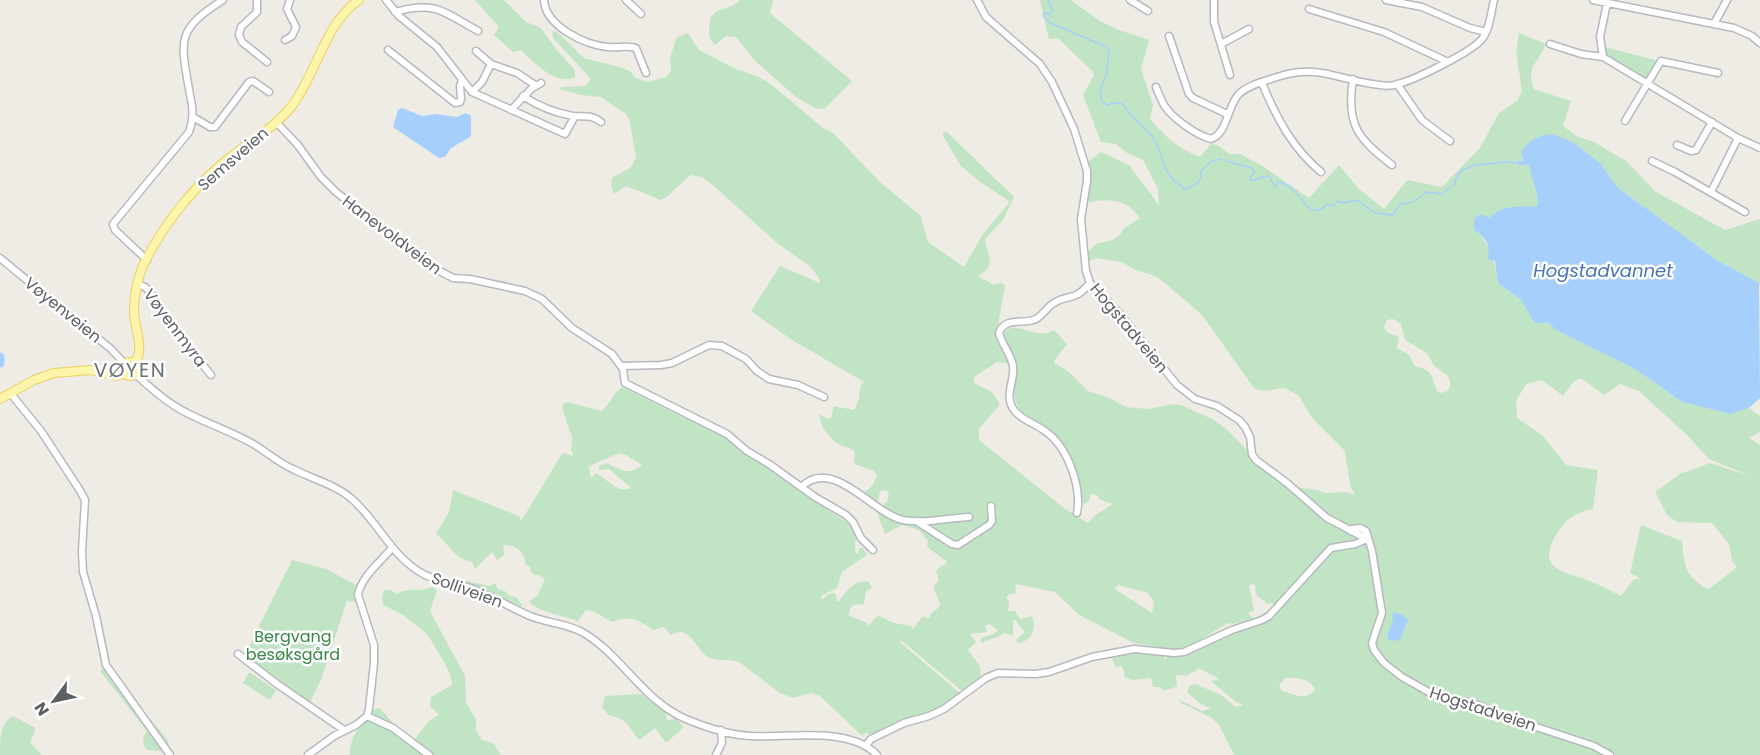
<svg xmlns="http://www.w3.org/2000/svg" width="1760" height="755" viewBox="0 0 1760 755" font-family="Poppins,sans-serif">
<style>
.green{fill:#c1e5c4;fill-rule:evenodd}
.water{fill:#a6cffc}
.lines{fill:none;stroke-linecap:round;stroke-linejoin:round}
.stream{stroke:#a6cffc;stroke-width:1.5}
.river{stroke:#a6cffc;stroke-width:9}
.minor-casing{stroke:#b6b9bd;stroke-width:9}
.major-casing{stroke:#ecd05f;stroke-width:10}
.minor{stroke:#fff;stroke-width:6}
.major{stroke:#fcf5ab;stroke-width:8}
.labels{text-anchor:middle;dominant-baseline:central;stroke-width:5;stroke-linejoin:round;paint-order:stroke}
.street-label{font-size:16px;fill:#5c5f64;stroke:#fff}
.park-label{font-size:16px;fill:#398643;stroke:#fff}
.water-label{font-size:18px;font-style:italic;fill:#4674b6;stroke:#fff}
.quarter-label{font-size:20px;letter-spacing:1.5px;fill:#6d7176;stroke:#fff}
</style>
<rect width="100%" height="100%" fill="#eeece4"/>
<path class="green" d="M475 0H504L526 22 541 28 555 48 575 70V77C555 87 534 61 520 50L513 52 494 35 499 27Z
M740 0H774L770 10 771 14 852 81 824 109 815 108 796 97 754 60 736 37 726 36 715 45C709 40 709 34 709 27 711 4 728 13 740 0Z
M1040 0H1071L1100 21 1119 30 1149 40 1141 69 1153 105 1150 119C1165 136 1178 149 1200 157L1211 144 1217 145 1230 154H1240L1261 165 1309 198 1339 165 1359 189 1384 209 1407 180 1442 187 1480 148 1499 113 1517 101 1522 91 1516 51 1519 33 1546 44C1539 63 1525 66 1534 89L1571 101 1563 126 1578 137 1594 142 1626 161 1656 192 1725 230 1760 219V286L1759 283 1717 260 1617 187 1601 164 1521 157 1523 162 1519 163V165H1529L1538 191V206C1504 209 1501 203 1478 232 1491 248 1495 263 1498 283L1522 301 1534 323H1549L1556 330 1635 369 1682 402 1730 414 1749 408 1760 416V432L1749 438 1760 445V755H1234L1219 725 1212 718 1181 703 1180 700 1202 711 1211 709 1199 703 1187 692 1190 685 1196 684 1221 695 1236 707 1244 705 1236 702 1211 681 1220 679 1198 668 1195 672 1190 673 1188 676 1176 675 1177 686C1171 689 1165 693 1159 687H1153L1151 678 1132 680 1124 677 1125 673 1121 665 1116 667 1112 659C1125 648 1149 652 1164 655L1165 660 1168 656 1191 654 1197 651V650L1233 633 1252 627 1273 615 1296 592 1268 614 1260 617 1261 615 1273 607V603L1268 604 1257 596 1254 584 1249 585 1254 610 1248 613 1253 618 1234 624 1228 623 1198 641V643L1179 651 1134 643 1079 615 1055 592 1016 584 1015 594H1009L1006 598 1009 600 1008 611H1015L1020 619 1032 616C1037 628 1031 643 1017 643L1016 640 1025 632 1015 620H1013V636L1004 633C997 639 990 638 981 643V638L993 634 998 630 989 624 985 626 987 632 970 634 976 642 968 650 980 666 981 680 963 692 901 640 900 642 961 694 938 709 874 735 865 733 862 736 820 696 811 693 793 698 780 693 739 662C728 658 714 663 705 655 695 646 688 624 671 635L664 627 654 630C635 619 634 615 612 622L593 611 586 610 578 621C565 616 536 612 529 601L537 596 545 580 539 575H534L530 570V566L525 564C526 552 514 544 503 545L504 555 497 560 492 552 475 569 472 562C450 556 451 545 436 534L449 512 453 490 519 516 521 521 562 454 566 453 574 457 571 450 572 437 562 408 563 404 567 402 601 411C611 405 612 393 622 387L684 418 710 427 757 459 756 463 765 462 801 492 848 523 856 534 855 549 856 554 858 553 859 548H863L867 555 842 572 837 588 821 596 822 600 829 594 835 593 837 601H839C846 591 856 578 869 582L872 588 866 591 864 604 852 605 848 615 867 623 869 626 875 618 879 616 894 623 911 626 913 629 922 617 930 618V614C949 603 935 601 934 586L939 579 936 571 941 566 945 565 947 561 944 560C939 554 931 552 927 546L928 541 919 530 902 525 885 534 877 512 884 513V503L887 502 889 493 885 490 880 491 878 501H874L865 494V492L872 486 877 476 874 471 857 465 854 462 855 452C850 447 843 447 837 443 828 437 820 425 819 414L828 419 831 418 834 406 854 410 859 399 860 387 864 382 792 340 751 311 780 266 820 283 819 278 811 267 777 243 714 186 702 177 691 175 688 177 668 196 661 200 626 186 614 194 611 186 612 178 631 167 636 158 630 122 626 114 601 97 581 95 559 89 562 87 586 86 591 79 553 38 552 31 557 32 584 58 619 67 630 71 636 78 648 82 666 77 671 71 670 57 677 37 688 33 699 50 736 69 759 77 772 85 823 128 833 133 881 183 920 215 928 242 964 267 983 234 1009 203 1008 200 980 182 961 166 942 134 946 131 1014 197 1003 220 985 239C985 249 995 261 986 270 984 273 980 274 978 276L994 285 1001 283 1005 285 998 326 999 334H1003C1015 317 1035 342 1054 330L1067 344 1054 361V363L1068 371 1088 391 1107 397 1126 407 1148 409 1173 404 1181 405 1212 419 1224 427 1248 451 1293 487 1318 490 1325 493 1345 492 1355 495 1350 485 1345 451 1312 418 1299 396 1285 388C1275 388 1265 394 1254 388L1202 315 1165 283 1155 276 1136 270 1121 262 1096 258 1087 262 1086 253 1096 244 1112 240 1121 234 1123 229 1140 218C1127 198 1107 198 1086 203L1091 179 1088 162 1101 152 1129 165 1159 205 1158 189 1143 160 1127 153 1116 144 1101 142 1083 95 1094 75 1093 72 1058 38 1049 39ZM1393 319 1401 324 1405 340 1427 353 1434 366 1448 376 1451 384 1449 390 1442 393 1437 391C1431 375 1434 371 1415 366L1409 355 1397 348 1399 337 1387 332 1384 327 1387 320ZM997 362 1009 363 1014 367V392L1016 403 1021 411 1040 426 1067 459 1081 501 1085 504 1089 501 1091 494 1097 495 1099 499 1113 504 1094 516 1088 523 1065 509 979 440V429L1000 404 992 392 974 383V377ZM1581 378 1604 395 1620 384 1639 391 1687 435 1709 459 1753 477 1710 463 1680 474 1655 492 1667 515 1677 522 1712 523 1729 544 1732 561 1737 567 1709 589H1707C1684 574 1685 568 1682 541L1641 525 1630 573 1640 578 1633 580 1621 596C1610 591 1599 584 1587 580 1563 571 1536 570 1556 535 1565 520 1575 512 1593 509L1598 470 1566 465 1543 436 1517 418 1516 401 1526 384 1542 380 1563 396 1574 381ZM619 453 626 455 642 465C627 476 623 470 606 463L599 466V470L609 469 631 488C616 494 608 479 596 473L591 478 589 468 592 465ZM1118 585 1148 593 1154 602 1152 613 1115 589ZM1285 678C1296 678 1310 678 1315 689 1306 702 1294 694 1282 691L1279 686Z
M1601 46 1659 61 1646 84 1602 58Z
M292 560 326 569 358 586 357 602 347 601 321 680 309 704 244 657Z
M461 580 490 586 495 583 498 589 505 591 509 596 516 597 522 605 521 607 455 581Z
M432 587 437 590 430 611 465 676 466 702 476 720V730L482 740 493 743 501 755H350C347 743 367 707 380 708L410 743C423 733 422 723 439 715L430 706 431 697 452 685 451 676 444 662 427 634 403 615 383 605 382 598 384 590H391L397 594C409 586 420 593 432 587Z
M106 667 167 739 173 755H166L163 751 147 750 144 746 143 738 147 731 100 671Z
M249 672 276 690 270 700 243 683Z
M642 694 665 712 667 720 676 719 684 727 666 743 655 728 639 740C627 724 627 719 608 715L602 707 605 696Z
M13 716 36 728 30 743 42 755H0C0 740 0 723 13 716Z"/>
<path class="water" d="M402 108 422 116 436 114 457 117 466 113 471 116V135L470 137 451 148 445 157 439 158 393 127 398 110Z
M1552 134 1573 142 1601 164 1617 187 1717 260 1759 283 1760 398 1749 408 1730 414 1682 402 1635 369 1556 330 1549 323H1534L1522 301 1498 283 1495 261 1487 259C1492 247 1485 236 1474 230V218L1482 214 1489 218C1504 203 1519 208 1538 206 1538 191 1532 180 1529 165H1519L1517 161H1523L1521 152C1530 139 1537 136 1552 134Z
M1393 612 1403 615 1408 620 1400 640 1390 641 1387 635 1392 624Z"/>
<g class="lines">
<path class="stream" d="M1048 0 1053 11 1050 14 1045 13 1043 16 1050 23 1102 45 1109 50 1107 73 1100 90 1102 101 1108 105 1114 103 1123 104C1125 111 1144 126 1151 135 1167 156 1157 172 1185 189 1197 184 1201 184 1201 171L1212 161 1222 159
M1226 161 1252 168 1254 172 1250 179 1253 181 1262 177 1269 176 1275 187 1278 182C1291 183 1302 201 1311 210 1318 210 1322 211 1326 205L1333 206 1338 201 1343 203 1357 200C1375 212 1369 213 1393 215L1400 204 1413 202 1427 192 1441 194 1455 184C1457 174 1460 169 1469 168L1470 166 1504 162 1519 163"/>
<path class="river" d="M0 357V363"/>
<g class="minor-casing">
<path id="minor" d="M257 0V12L241 27 239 35 242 42 267 62
M386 0 399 16 437 47 472 92 565 134 575 116
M544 0C545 26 585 45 608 47 618 48 627 45 636 48L646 73
M626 0 641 14
M977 0 986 17 1040 64 1052 82 1074 129 1087 171V181L1081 219 1086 271 1090 283 1120 314 1177 385 1195 399 1217 406 1239 420 1245 427 1250 437 1252 454 1256 460 1287 483 1327 518 1367 539
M1130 0 1148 11
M1214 0V22L1230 75
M1386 0 1422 7 1470 28 1486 32
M1593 0 1734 28 1752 36 1760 43
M1309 9 1384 32 1446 61
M395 12C436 0 445 13 478 31
M1714 24 1727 0
M1169 36 1189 94 1193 98 1227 114
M285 40 292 36 296 27 287 9 290 0
M1221 44 1249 29
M1550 44 1581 54 1603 57 1738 138 1760 148
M388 50 455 103 460 102 461 99 460 86 462 80
M476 51 491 64 517 73 535 85
M1603 57 1600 37 1607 3
M1353 79C1346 124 1357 138 1392 165
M1262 83C1276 117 1292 148 1321 172
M1397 84 1422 120 1450 141
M1156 87C1158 93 1161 99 1164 105 1172 118 1196 135 1211 139 1228 133 1227 106 1239 94 1248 85 1265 81 1277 77 1320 63 1339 81 1380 85 1385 86 1392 86 1398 84 1414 80 1472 52 1482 39 1490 29 1491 12 1494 0
M472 92 482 82 491 64
M523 96C538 106 556 113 573 116 584 117 591 114 601 122
M511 110 531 89 541 83
M193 117 210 127H215L249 82 253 81 269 92
M1625 121 1661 61 1718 73
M276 122 297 144 321 177 336 192 432 267 453 278 470 279 525 291 542 299 572 328 612 354 623 369 625 383 727 434 747 451 769 464 815 497 846 515 853 522 861 538 873 550
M1677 145 1691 151 1696 150 1712 122
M1652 161 1675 172 1745 212
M1711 192 1738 138
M0 258 111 349 125 364
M147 260 115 230 113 224 189 132C194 119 193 108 190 95 181 41 174 31 223 0
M137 284 145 287 150 292 166 319 211 375
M621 366 661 365 672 363 709 345 722 346 746 359 757 371 769 379 798 385 824 397
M135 374C151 388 166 402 185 412 208 424 233 432 255 445 268 453 279 463 293 469 312 479 337 485 353 500 379 523 392 558 425 575 440 582 457 583 473 589 492 596 511 608 530 616 547 623 565 623 582 632 621 654 643 701 686 719 705 727 730 735 751 736 789 738 850 726 877 755
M11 394 41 431 79 489 85 500 82 551 83 572 96 616 106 665 170 755
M801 487C834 456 871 513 903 520 924 524 948 518 969 517
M1077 513C1082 486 1067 446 1045 431 1034 423 1019 419 1012 407 1005 393 1015 380 1013 366 1011 354 1002 345 999 333 1005 316 1023 325 1036 319 1043 315 1047 307 1054 303 1069 293 1073 303 1090 283
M916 521 952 544 958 545 989 525 992 521 991 506
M1350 531 1352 529 1360 528 1366 531 1372 551 1382 613 1372 643 1374 650 1384 663 1402 677 1434 695 1473 703 1509 718 1594 746 1610 755
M238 654 277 684 344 730
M367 716 393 728 429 755
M866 745 871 739 904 723 929 716 944 709 986 678 998 673 1036 674 1049 672 1092 657 1134 649 1174 653 1184 652 1232 630 1262 620 1269 616 1331 548 1355 544 1367 539
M308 755 334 736 356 725 367 716 369 709 374 663V645L358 595C361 577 381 561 392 548
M716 755 722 743 721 730"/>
</g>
<g class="major-casing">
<path id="major" d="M123 369a7 7 0 1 1 14 0a7 7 0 1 1-14 0Z
M134 364C146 349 134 328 134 311 134 296 137 280 143 266 162 226 193 187 228 159 249 142 274 128 291 107 317 74 324 24 359 0
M0 399 34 380 54 373 91 370 117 376 124 373"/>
</g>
<use href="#minor" class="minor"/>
<use href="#major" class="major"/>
</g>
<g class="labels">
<g class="street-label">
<text transform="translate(233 159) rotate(-41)">Semsveien</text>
<text transform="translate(392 235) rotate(37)">Hanevoldveien</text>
<text transform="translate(63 310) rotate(39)">Vøyenveien</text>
<text transform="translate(175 328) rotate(53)">Vøyenmyra</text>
<text transform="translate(1129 328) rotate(50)">Hogstadveien</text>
<text transform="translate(467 590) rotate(20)">Solliveien</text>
<text transform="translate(1483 709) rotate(18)">Hogstadveien</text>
</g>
<g class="park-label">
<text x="293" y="636">Bergvang<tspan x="293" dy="18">besøksgård</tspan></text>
</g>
<g class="water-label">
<text x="1603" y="270">Hogstadvannet</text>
</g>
<g class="quarter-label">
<text x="130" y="370">VØYEN</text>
</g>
</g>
<g transform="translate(54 701) rotate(237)" stroke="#ffffff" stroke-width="4.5" paint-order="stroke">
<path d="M0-4.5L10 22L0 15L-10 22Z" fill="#5c5f64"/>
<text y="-9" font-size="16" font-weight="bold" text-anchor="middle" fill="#5c5f64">N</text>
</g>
</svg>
